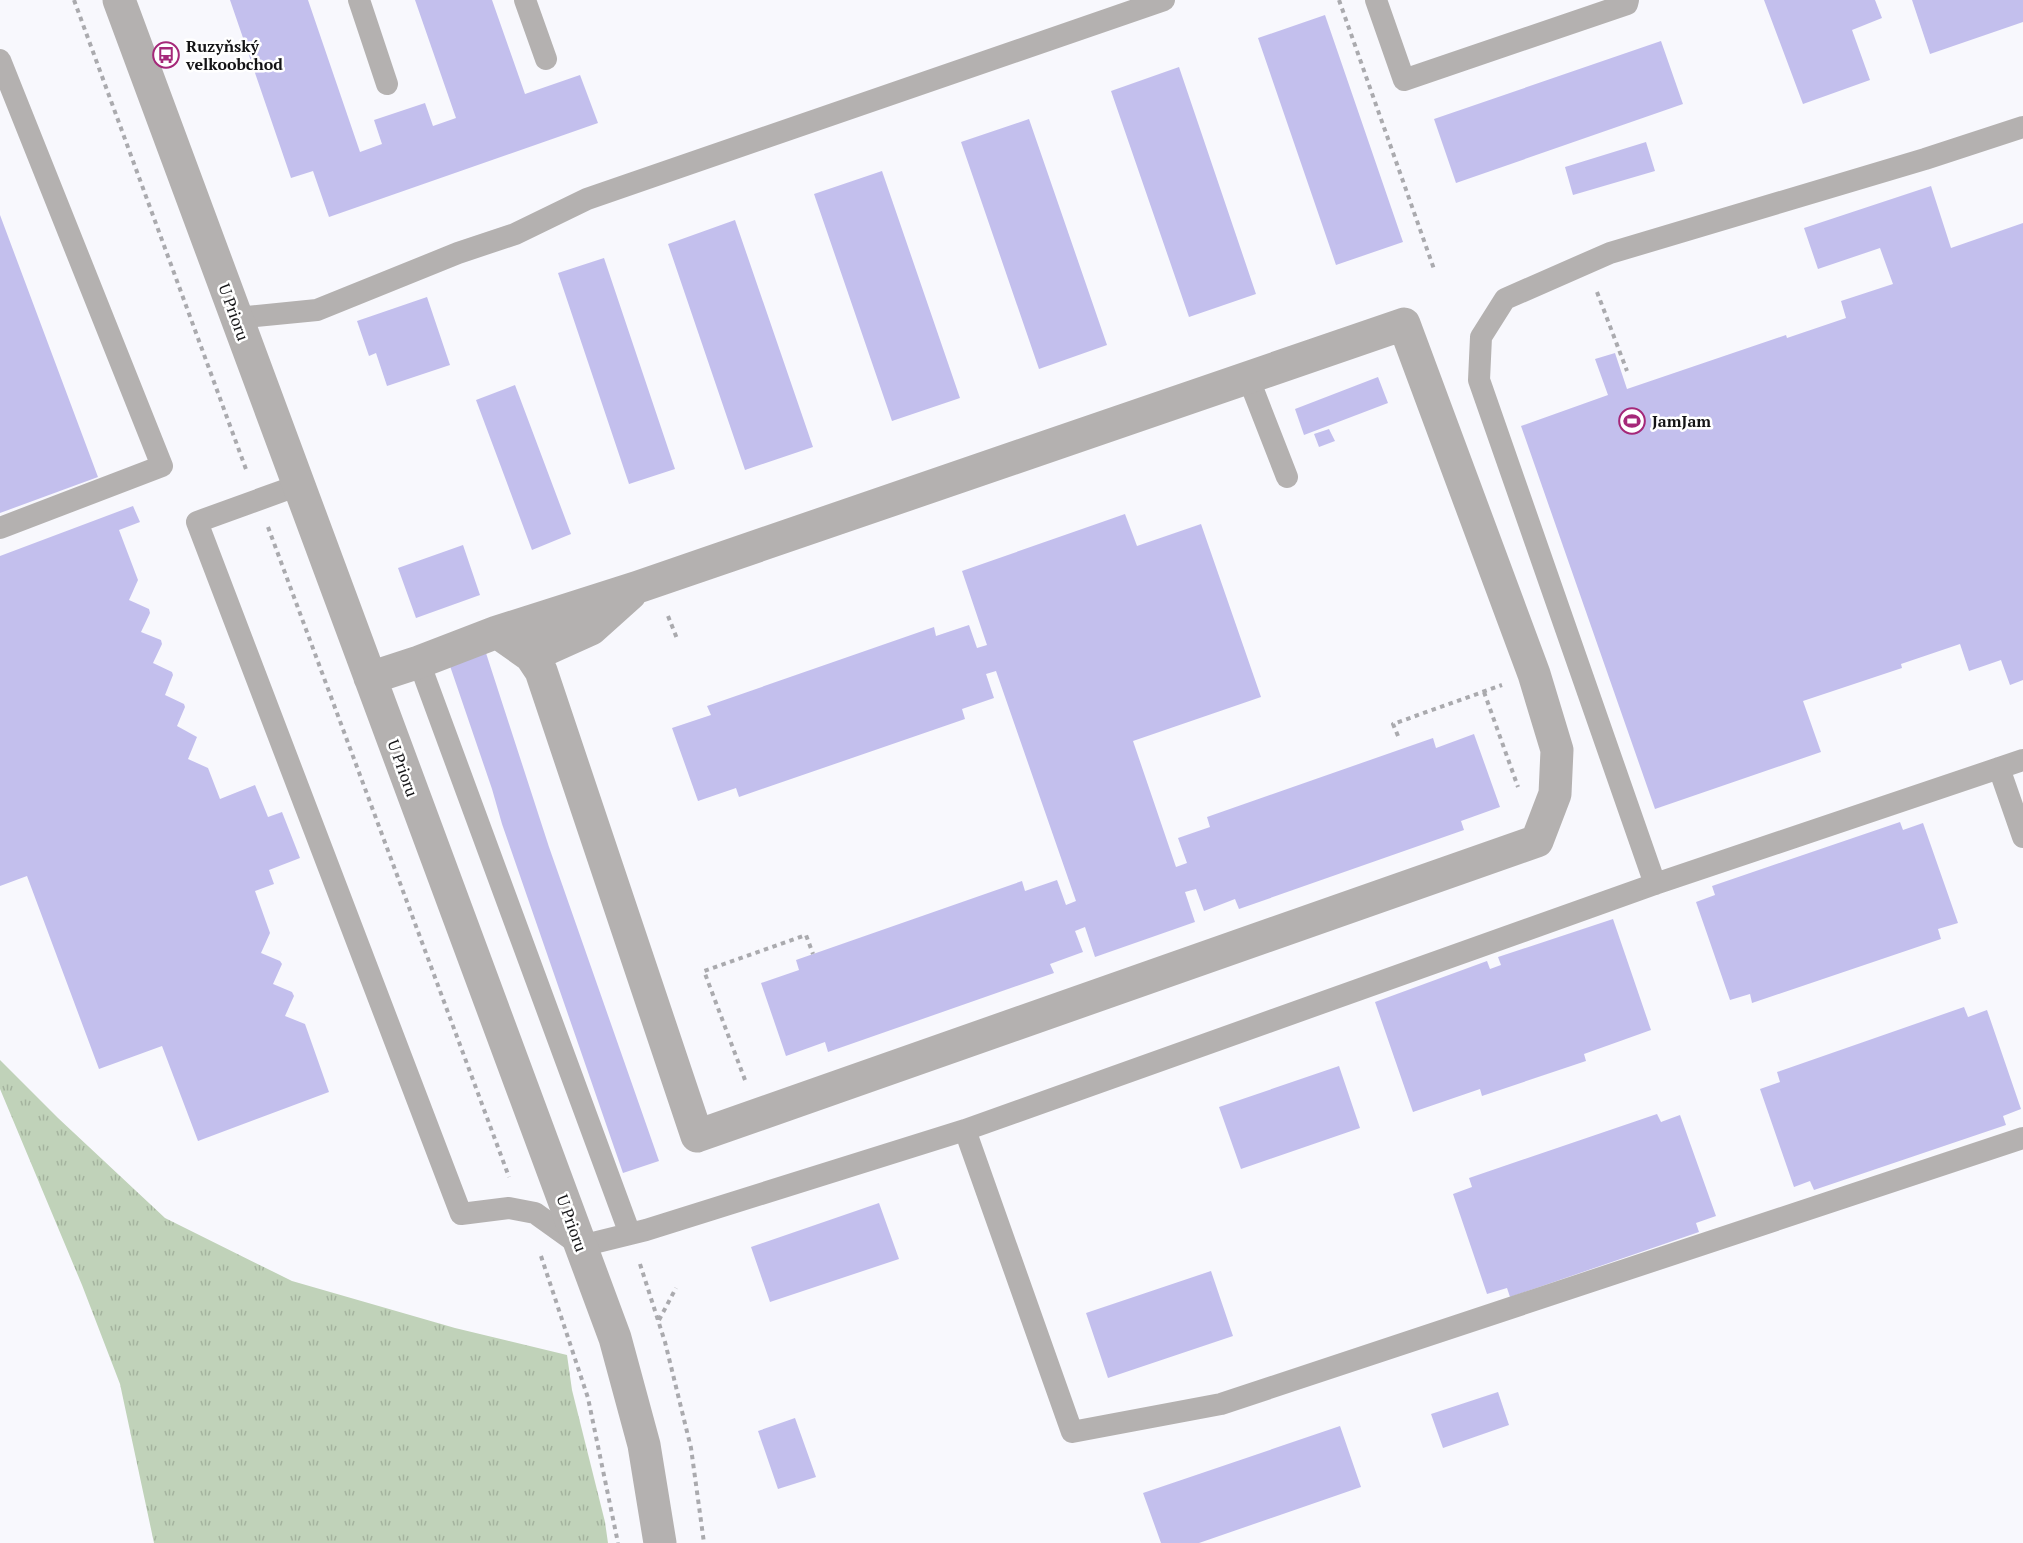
<svg xmlns="http://www.w3.org/2000/svg" width="2023" height="1543" viewBox="0 0 2023 1543" font-family="'PT Serif',serif">
<style>
.grass{fill:url(#grass-tufts)}
.building{fill:#c3bfed}
.lines{fill:none;stroke-linecap:round;stroke-linejoin:round}
.path{stroke:#aaaaae;stroke-width:4;stroke-dasharray:4.5 4.5;stroke-linecap:butt}
.service{stroke:#b4b1b0;stroke-width:22}
.minor{stroke:#b4b1b0;stroke-width:33}
.labels{text-anchor:middle;dominant-baseline:central;stroke-width:5;stroke-linejoin:round;paint-order:stroke}
.poi-label{font-size:16px;font-weight:bold;fill:#131315;stroke:#fff;text-anchor:start}
.street-label{font-size:16px;fill:#131315;stroke:#fff}
</style>
<defs>
<pattern id="grass-tufts" width="24" height="20" patternUnits="userSpaceOnUse" patternTransform="scale(1.5)"><rect width="24" height="20" fill="#c0d2b9"/><path d="M3 7l-1-3M5 7V3M7 7l1-3M15 17l-1-3M17 17v-4M19 17l1-3" fill="none" stroke="#a4b39e"/></pattern>
</defs>
<rect width="100%" height="100%" fill="#f8f8fd"/>
<path class="grass" d="M0 1060 58 1118 165 1218 292 1281 455 1328 567 1355 572 1390 605 1522 608 1543H154L120 1384 82 1285 0 1089Z"/>
<path class="building" d="M230 0H308L360 152 382 144 374 120 425 103 433 126 456 118 415 0H492L525 94 580 75 598 123 329 217 313 171 291 178Z
M1764 0H1875L1882 18 1852 30 1870 80 1803 104Z
M1912 0H2023V22L1930 54Z
M1325 15 1403 242 1336 265 1258 38Z
M1661 41 1683 104 1456 183 1434 119Z
M1179 67 1256 294 1189 317 1111 91Z
M1029 119 1107 345 1039 369 961 142Z
M1646 142 1655 171 1573 195 1565 167Z
M882 171 960 398 892 421 814 194Z
M1931 186 1951 248 2023 223V680L2010 685 2001 660 1969 671 1960 644 1901 664 1902 668 1803 701 1821 752 1655 809 1521 426 1608 395 1595 359 1615 353 1627 389 1786 335 1787 338 1846 318 1841 301 1893 284 1880 248 1818 269 1804 228Z
M0 215 98 477 0 513Z
M735 220 813 447 745 470 668 244Z
M604 258 675 469 629 484 558 273Z
M427 297 450 365 387 386 376 353 369 356 357 321Z
M1378 377 1388 403 1304 435 1295 409Z
M515 385 571 534 532 550 476 400Z
M1329 429 1335 441 1319 447 1314 434Z
M133 506 140 522 119 530 138 580 129 600 149 609 150 613 141 632 161 640 162 644 153 663 172 672 173 675 165 695 184 704 185 707 177 726 197 737 188 759 208 768 220 799 255 785 268 817 282 812 300 858 269 870 274 884 255 891 270 933 261 953 280 961 282 964 273 984 292 992 294 996 285 1016 305 1024 329 1092 198 1141 162 1046 99 1069 27 876 0 886V556Z
M1125 514 1137 546 1201 524 1261 697 1133 741 1176 867 1187 863 1178 838 1210 827 1207 817 1433 738 1436 748 1474 734 1500 807 1461 821 1464 830 1239 909 1235 899 1204 911 1196 889 1185 892 1195 922 1095 957 1085 927 1075 931 1083 952 1050 964 1054 973 828 1052 825 1042 786 1056 761 983 799 970 796 960 1022 881 1025 891 1057 880 1066 905 1076 901 996 671 986 674 994 698 962 709 965 719 739 797 736 788 698 801 672 728 711 715 707 706 934 627 936 636 969 625 977 648 987 645 962 571Z
M463 545 480 595 416 618 398 568Z
M486 653 549 847 659 1161 623 1173 502 824 492 789 450 666Z
M1900 822 1903 830 1923 823 1958 923 1938 929 1941 939 1752 1003 1750 994 1730 1000 1696 902 1715 895 1712 886Z
M1613 919 1651 1030 1584 1054 1586 1061 1482 1096 1480 1089 1413 1112 1375 1002 1487 961 1490 969 1501 965 1498 957Z
M1964 1007 1968 1017 1987 1010 2021 1109 2003 1116 2006 1125 1814 1190 1810 1181 1794 1187 1760 1089 1780 1082 1777 1072Z
M1339 1066 1360 1128 1241 1169 1219 1107Z
M1657 1114 1661 1122 1680 1115 1716 1216 1696 1223 1699 1232 1510 1297 1507 1288 1487 1294 1453 1194 1472 1187 1469 1178Z
M879 1203 899 1259 770 1302 751 1247Z
M1211 1271 1233 1336 1108 1378 1086 1313Z
M1498 1392 1509 1425 1443 1448 1431 1414Z
M795 1418 816 1477 778 1489 758 1431Z
M1340 1426 1361 1487 1199 1543H1161L1143 1493Z"/>
<g class="lines">
<path class="path" d="M74 0 247 472
M1339 0 1434 269
M1597 292 1627 371
M268 527 509 1177
M668 616 678 641
M1484 692 1518 787
M1398 736 1393 724 1502 685
M745 1080 704 971 806 935 813 954
M541 1256 588 1398 618 1543
M640 1264 665 1342 691 1448 704 1543
M659 1320 676 1288"/>
<path class="service" d="M359 0 387 84
M525 0 546 59
M1376 0 1404 80 1627 4 1628 0
M0 60 162 466 0 528
M237 318 317 310 458 253 515 234 587 199 1164 0
M1248 377 1287 477
M299 485 197 522 461 1214 509 1208 535 1213 581 1246 646 1230 965 1130 1655 884 2023 760
M419 662 630 1234
M1999 768 2023 837
M1655 884 1479 380 1481 337 1505 299 1610 253 1925 159 2023 127
M965 1130 1072 1432 1221 1404 2023 1138"/>
<path class="minor" d="M119 0 615 1338 644 1445 660 1543
M531 656 591 629 630 594
M370 678 419 662 497 632 531 656 541 671 697 1136 1537 841 1555 794 1557 750 1534 674 1404 324 638 587 497 632"/>
</g>
<defs>
<g id="bus-ring" transform="scale(1.35)"><circle r="9.5" fill="#fff" stroke="#a52879" stroke-width="1.5"/><path d="M-5-6H5V4H4V6H2V4H-2V6H-4V4H-5ZM-3.5-4V0h7V-4ZM-3.5 1.2v1.5H-2V1.2ZM2 1.2v1.5H3.5V1.2Z" fill="#a52879"/></g>
<g id="stadium-ring" transform="scale(1.35)"><circle r="9.5" fill="#fff" stroke="#a52879" stroke-width="1.5"/><path d="M0-5a6.5 5 0 1 0 0 10a6.5 5 0 1 0 0-10ZM-3.5-1.8h7v3.6h-7Z" fill="#a52879"/></g>
</defs>
<g fill-rule="evenodd">
<use href="#bus-ring" x="166" y="55"/>
<use href="#stadium-ring" x="1632" y="421"/>
</g>
<g class="labels">
<g class="poi-label">
<text x="186" y="46">Ruzyňský<tspan x="186" dy="18">velkoobchod</tspan></text>
<text x="1652" y="421">JamJam</text>
</g>
<g class="street-label">
<text transform="translate(234 312) rotate(70)">U Prioru</text>
<text transform="translate(403 768) rotate(70)">U Prioru</text>
<text transform="translate(572 1223) rotate(70)">U Prioru</text>
</g>
</g>
</svg>
